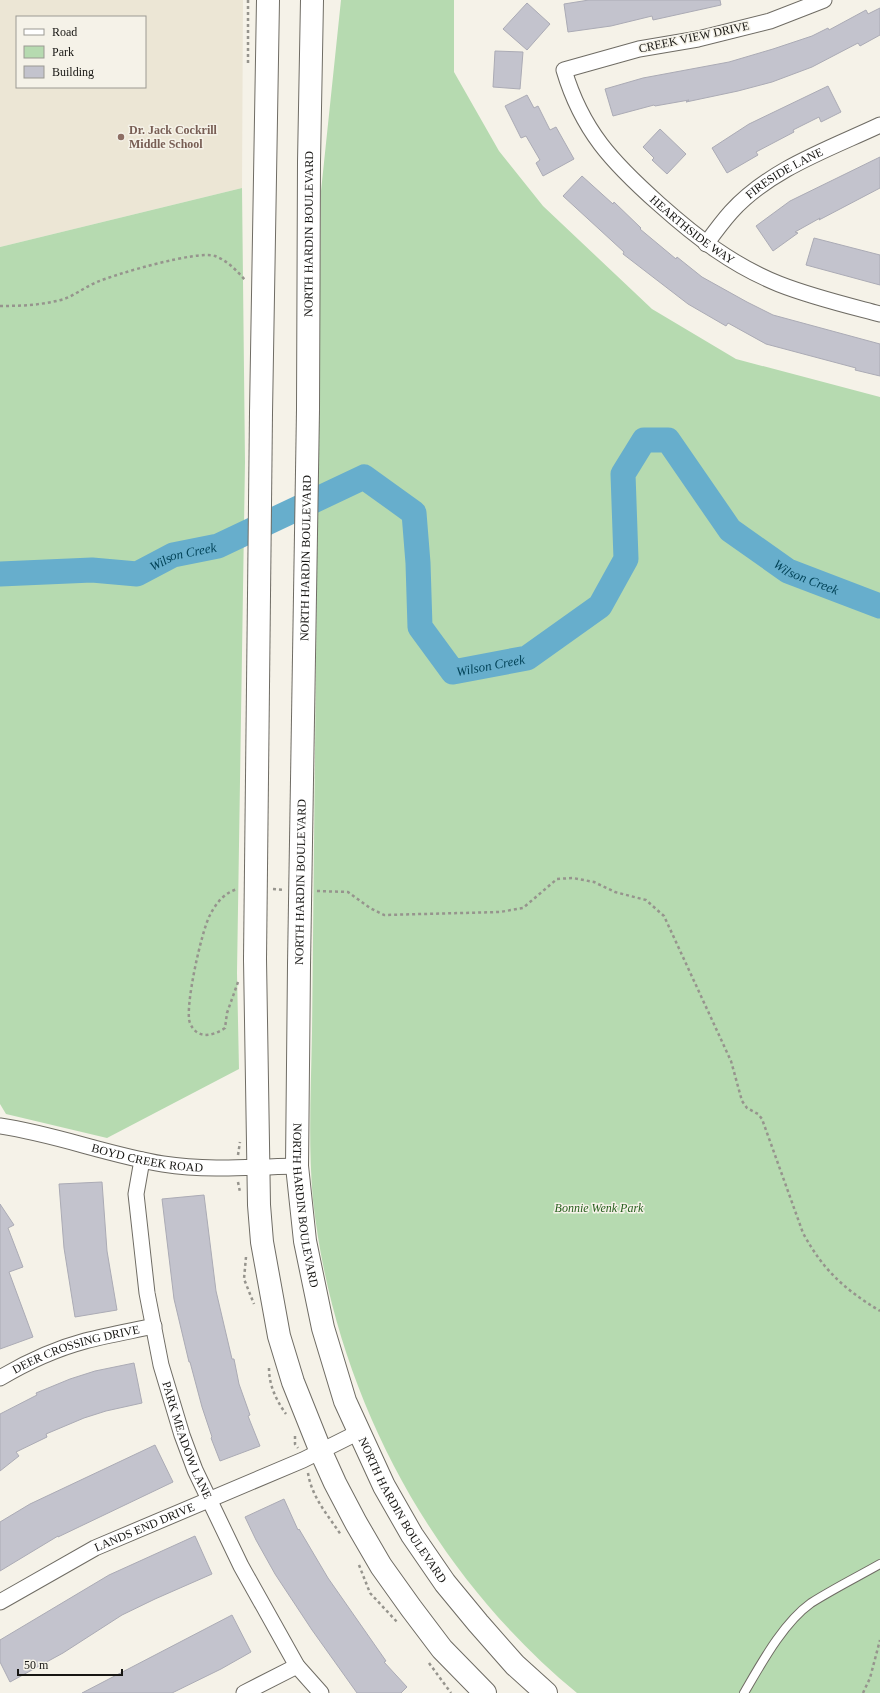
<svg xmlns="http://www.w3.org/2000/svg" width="880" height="1693" viewBox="0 0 880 1693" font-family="'Times New Roman',serif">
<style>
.built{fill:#ece6d5;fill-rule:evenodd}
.green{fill:#b6dab0}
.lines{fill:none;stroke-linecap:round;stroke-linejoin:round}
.river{stroke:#67aecc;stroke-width:25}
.building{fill:#c3c3cd;stroke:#ababb5}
.lane-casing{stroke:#6f6c64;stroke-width:10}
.street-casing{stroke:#6f6c64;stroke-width:17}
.secondary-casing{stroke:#6f6c64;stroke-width:24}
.path{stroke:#96948d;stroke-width:2.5;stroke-dasharray:3 3;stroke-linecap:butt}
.lane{stroke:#fff;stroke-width:8}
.street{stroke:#fff;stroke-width:15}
.secondary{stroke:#fff;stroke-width:22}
.secondary-bridge-casing{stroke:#6f6c64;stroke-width:24;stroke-linecap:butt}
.secondary-bridge{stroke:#fff;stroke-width:22}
.education-dot{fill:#8d6e63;stroke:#f5f2e8;stroke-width:1.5}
.labels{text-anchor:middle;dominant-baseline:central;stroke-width:3;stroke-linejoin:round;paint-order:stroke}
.street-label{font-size:12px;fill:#171613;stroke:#f5f2e8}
.education-label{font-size:12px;font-weight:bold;fill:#785e54;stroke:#f5f2e8;text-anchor:start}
.park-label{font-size:12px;font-style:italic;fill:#255d1b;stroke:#f5f2e8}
.water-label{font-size:13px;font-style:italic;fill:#034459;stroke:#f5f2e8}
</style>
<rect width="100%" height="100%" fill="#f5f2e8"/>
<path class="built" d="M0 0H243L242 188 0 247ZM17 17H145V87H17Z"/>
<path class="green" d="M341 0H454V72L499 151 543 206 652 309 736 359 880 397V1693H577C429 1571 334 1391 313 1200 308 1145 311 1089 312 1033L321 191Z
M242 188 245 462 237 973 239 1069 107 1138 6 1114 0 1104V247Z"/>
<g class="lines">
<path class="river" id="s1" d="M0 574 92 570 137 574 173 555 218 546 364 477 414 513 418 563 420 627 453 672 527 658 600 606 626 559 623 474 644 440H668L730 530 788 571 880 606"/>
</g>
<path class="building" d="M589 0H720L721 5 653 20 652 16 611 26 568 32 564 4Z
M527 3 550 24 527 50 503 29Z
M880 8V35L860 46 858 43 812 67 772 82 738 91 686 102 689 100 655 106 654 105 613 116 605 89 643 78 729 62 773 49 812 36 828 28 829 30 866 10 868 14Z
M495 51 523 52 520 89 493 87Z
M828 86 841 112 821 122 819 117 793 130 794 132 756 152 758 155 727 173 712 148 749 124Z
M527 95 534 108 538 106 550 130 556 127 574 159 543 176 536 163 540 160 526 136 521 138 505 106Z
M660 129 686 154 667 174 652 160 654 158 643 147Z
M880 157V188L819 220 820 218 795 232 798 233 773 251 756 226 790 201Z
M582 176 613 204 614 202 641 228 640 229 676 259 677 257 702 277 747 302 773 315 880 344V376L855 370 856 368 766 344 728 323 726 326 688 304 623 254 624 252 563 196Z
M814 238 880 255V285L806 265Z
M102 1182 107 1251 117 1310 75 1317 64 1248 59 1184Z
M204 1195 216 1291 232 1359H234L239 1384 250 1415 248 1416 260 1446 220 1461 211 1438 212 1437 202 1407 190 1362H189L174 1299 162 1199Z
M0 1204 14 1225 8 1228 23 1267 9 1272 33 1337 0 1349Z
M134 1363 142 1403 106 1411 84 1418 46 1434 47 1437 16 1452 19 1456 0 1471V1414L37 1395 36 1393 70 1379 95 1371Z
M155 1445 173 1482 58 1537V1536L0 1571V1522L30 1504Z
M284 1499 298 1530 299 1529 328 1578 386 1661 384 1662 407 1687 401 1693H357L312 1630 275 1574 256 1540 245 1517Z
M195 1536 212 1574 155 1599 122 1615 63 1653 10 1682 0 1662V1640L109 1575Z
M232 1615 251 1652 221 1669 172 1693H82Z"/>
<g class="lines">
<g class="lane-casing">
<path id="lane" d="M744 1693C761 1664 783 1623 811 1603 833 1589 857 1577 880 1564"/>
</g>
<g class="street-casing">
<g id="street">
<path id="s2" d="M824 0 770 21 698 39 639 49 564 70C582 131 613 163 659 204 696 237 732 265 779 284 812 297 846 305 880 314"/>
<path id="s3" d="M706 244C714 233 722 222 731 212 770 169 829 149 880 125"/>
<path id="s4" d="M0 1126C55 1134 108 1155 163 1164 208 1171 253 1167 297 1166"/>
<path id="s5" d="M142 1160 136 1194 147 1293 161 1365 182 1435 195 1470 241 1566 297 1666 321 1693"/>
<path id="s6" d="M0 1378C27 1362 55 1349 85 1341 108 1335 131 1331 154 1326"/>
<path id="s7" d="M0 1602 95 1548 303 1460 359 1432"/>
<path d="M244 1693 297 1666"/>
</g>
</g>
<g class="secondary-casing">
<g id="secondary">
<path id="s8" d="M308 410 309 162 312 0"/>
<path d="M261 413 268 0"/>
<path d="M255 959 259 1205 262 1242 279 1336 293 1382 321 1452 335 1483 356 1523 381 1566 411 1608 442 1649 485 1693"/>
<path id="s9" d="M299 965 297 1166 305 1241 323 1328 345 1401 384 1486 412 1535 445 1583 478 1623 515 1665 546 1693"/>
</g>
</g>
<path class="path" d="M248 63V0
M0 306C22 306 43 305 64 299 75 295 85 287 97 282 116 274 197 250 215 256 228 261 237 271 246 281
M273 889 284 890
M317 891 348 892 370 908 384 915 500 912 523 908 557 879 573 878 594 882 615 892 646 900 664 916 731 1061 742 1101 747 1108 758 1114 762 1119 803 1233C823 1270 844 1289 880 1311
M238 982 227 1013 225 1028C213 1036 197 1040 190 1023 184 1009 202 929 210 915 216 903 225 892 238 889
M238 1155 240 1142
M238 1182 240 1192
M246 1257 244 1279 254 1304
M269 1368C269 1385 276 1400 286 1414
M295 1436V1444L298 1448
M308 1473C312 1498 328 1515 341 1535
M359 1565 370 1593 398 1623
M429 1663 451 1693
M863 1693 870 1678 880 1640"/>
<use href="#lane" class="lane"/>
<use href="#street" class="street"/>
<use href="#secondary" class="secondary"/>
<g class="secondary-bridge-casing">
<g id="secondary-bridge">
<path d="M255 959 261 413"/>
<path id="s10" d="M299 965 308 410"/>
</g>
</g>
<use href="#secondary-bridge" class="secondary-bridge"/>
</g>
<circle class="education-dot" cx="121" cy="137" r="4"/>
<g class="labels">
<g class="street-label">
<text transform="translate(694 37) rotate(-12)">CREEK VIEW DRIVE</text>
<text stroke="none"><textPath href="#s3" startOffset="107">FIRESIDE LANE</textPath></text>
<text stroke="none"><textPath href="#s2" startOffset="479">HEARTHSIDE WAY</textPath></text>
<text stroke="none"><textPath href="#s8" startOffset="176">NORTH HARDIN BOULEVARD</textPath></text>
<text stroke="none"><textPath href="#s10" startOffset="407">NORTH HARDIN BOULEVARD</textPath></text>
<text stroke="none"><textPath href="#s10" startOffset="83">NORTH HARDIN BOULEVARD</textPath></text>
<text stroke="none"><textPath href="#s4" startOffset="151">BOYD CREEK ROAD</textPath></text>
<text stroke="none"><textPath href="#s9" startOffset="241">NORTH HARDIN BOULEVARD</textPath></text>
<text stroke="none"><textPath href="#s6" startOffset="82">DEER CROSSING DRIVE</textPath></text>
<text stroke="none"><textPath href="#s5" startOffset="287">PARK MEADOW LANE</textPath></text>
<text stroke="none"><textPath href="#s9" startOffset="565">NORTH HARDIN BOULEVARD</textPath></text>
<text stroke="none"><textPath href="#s7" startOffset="163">LANDS END DRIVE</textPath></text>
</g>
<g class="education-label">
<text x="129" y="130">Dr. Jack Cockrill<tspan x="129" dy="14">Middle School</tspan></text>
</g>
<g class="park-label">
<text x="599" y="1208">Bonnie Wenk Park</text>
</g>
<g class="water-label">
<text stroke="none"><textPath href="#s1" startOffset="187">Wilson Creek</textPath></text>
<text stroke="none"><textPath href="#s1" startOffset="1184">Wilson Creek</textPath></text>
<text stroke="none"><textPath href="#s1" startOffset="655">Wilson Creek</textPath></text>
</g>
</g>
<rect x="16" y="16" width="130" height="72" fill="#f5f2e8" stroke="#9c9a93"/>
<rect x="24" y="29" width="20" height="6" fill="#ffffff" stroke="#9c9a93"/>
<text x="52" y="36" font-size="12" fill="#171613">Road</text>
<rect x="24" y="46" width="20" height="12" fill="#b6dab0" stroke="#9c9a93"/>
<text x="52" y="56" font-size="12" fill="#171613">Park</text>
<rect x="24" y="66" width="20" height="12" fill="#c3c3cd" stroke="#9c9a93"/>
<text x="52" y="76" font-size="12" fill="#171613">Building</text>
<path d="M18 1669v6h104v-6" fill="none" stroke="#171613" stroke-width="2"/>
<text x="24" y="1669" font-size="12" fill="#171613" stroke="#f5f2e8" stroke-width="3" paint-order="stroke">50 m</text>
</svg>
